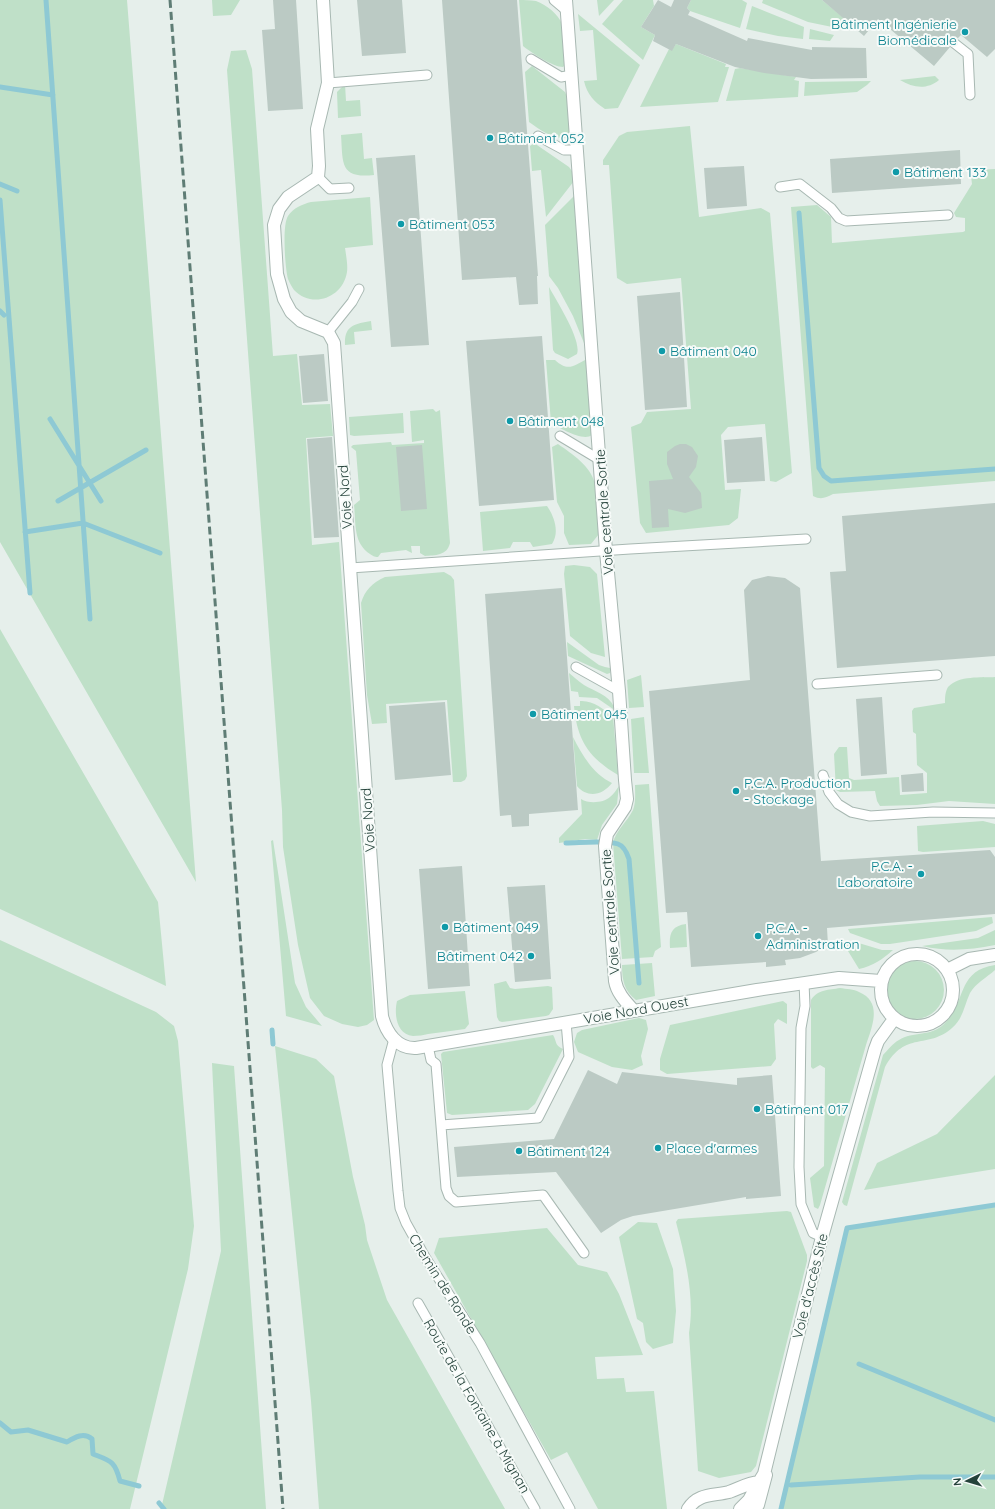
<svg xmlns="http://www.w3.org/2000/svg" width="995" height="1509" viewBox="0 0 995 1509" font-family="Quicksand,sans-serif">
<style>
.green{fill:#bfe0c8}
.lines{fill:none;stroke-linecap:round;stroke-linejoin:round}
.stream{stroke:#8ec9d4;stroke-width:5}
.building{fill:#bbcac4}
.lane-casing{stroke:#a8b8b2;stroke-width:11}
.street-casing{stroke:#a8b8b2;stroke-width:14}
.lane{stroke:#fff;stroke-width:9}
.street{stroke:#fff;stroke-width:12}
.rail{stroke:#5f7d75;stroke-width:3;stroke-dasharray:8 4;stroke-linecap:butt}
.culture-dot{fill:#0f9aa8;stroke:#f7fbf9;stroke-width:1.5}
.labels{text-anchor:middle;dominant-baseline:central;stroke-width:4;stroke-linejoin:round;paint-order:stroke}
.culture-label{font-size:14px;fill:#0d838f;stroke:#f7fbf9;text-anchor:start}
.street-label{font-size:14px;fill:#24423a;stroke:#f7fbf9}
</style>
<rect width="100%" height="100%" fill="#e6efeb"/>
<path class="green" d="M0 0H127L196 882 0 542Z
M212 0H240L231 15 213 16Z
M519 0C524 0 531 0 536 1 547 5 558 14 562 24L565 65 563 67C553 67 532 53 523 46Z
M597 0H614L599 16Z
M623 0H653L654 6 641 27 655 35 643 60 602 24Z
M691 0H742L747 3 740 28 690 11 687 8Z
M763 0H822L846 20 837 28 808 22 762 3Z
M752 6 804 27 803 39 778 36 746 29Z
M578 14 640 65 618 108 605 109C594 102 587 94 584 81L597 80 593 30 580 31Z
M810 29 834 35 830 41 809 39Z
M676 44 726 64 725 67H729L718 102 640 107 669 49 672 50Z
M246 50 252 69 273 356 297 354 302 405 330 404 333 436 306 438 312 545 339 542 374 1020 367 1025 358 1027 342 1024 324 1016 310 998 298 945 283 847 282 810 227 70 231 51Z
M532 66 565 92 568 99 570 136 567 138C553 139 540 130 529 122L525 72Z
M740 68 796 77 794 80 799 81 798 97 726 101 735 69Z
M935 76 939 80C927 90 913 88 900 80Z
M871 81 867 85 857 92 804 96 805 82Z
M345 84 346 101 360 100 361 116 338 118 337 92Z
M690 126 699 217 761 208 770 213 792 473 776 482 770 481 765 424 728 427 721 435 725 490 741 489 738 518 729 525 646 533 640 523 631 427 641 423 647 412 691 409 681 278 627 284 617 278 609 165H603V160L619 136 627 132Z
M362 133 364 159 372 158 374 175C339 179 343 162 341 135Z
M534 143 569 167 574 174V181L546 217 541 170 532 171 530 146Z
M995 169V481L833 494C825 498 821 500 813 496L791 207 817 205 831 217 832 243 963 232 965 231V218L956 217 954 213 972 184 971 176 977 175 976 170Z
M575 195 586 348 573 316 558 288 549 276 545 225Z
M370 197 373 245 345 248C346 255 348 265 347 272 343 298 312 309 294 290 292 287 289 282 288 279 285 268 282 225 288 216 293 208 303 204 311 202Z
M549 287C556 300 582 340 577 354L568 359 555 353 553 350Z
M371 321 372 330 354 332 355 344 345 345C344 325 355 324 371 321Z
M587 359 592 435C583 442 560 428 551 423L546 360H555C568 372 573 366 587 359Z
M433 409 436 412 440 410 450 543C447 556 435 555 425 556L420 553V546H411L412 553 406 550 381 553 378 557C374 557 373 556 370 554 353 543 356 523 354 505L360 500 356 451 351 447 353 445 391 442 392 445 424 443V440L412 442 410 411Z
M403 413 404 433 354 436 350 435 349 417Z
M558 444C572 454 591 466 595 484 599 497 598 520 599 534L591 544 569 545 564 533V516L557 502 552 447Z
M547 506C554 516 560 532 552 544L533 547 530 542H513L510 548 483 551 480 512Z
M574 565 590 567 597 574 605 657 591 653 570 636 564 574 565 566Z
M444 572 451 576 454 580 467 776 465 780 461 782H453L447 700 386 704 387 723 372 724 367 695 361 603C365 590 372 583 385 577Z
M0 629 158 902 166 986 0 909Z
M567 642 599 665 605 667 610 668V673L607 674 568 656Z
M569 673C574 677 578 681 584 685 594 691 609 695 614 707L613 709 597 698 579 697 578 692 571 691Z
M641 675 644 707 629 708 627 680Z
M995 677V804L949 801 917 805 880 806 877 801 875 791 840 792 836 790 834 754 839 747H847L849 778 854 780 899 777 900 795 927 793V773L917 765 916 734 913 732 912 711 914 708 945 703C945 698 945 692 948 687 959 675 981 678 995 677Z
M580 701C593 700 603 709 613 716L618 775C589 758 577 740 574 706H580Z
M644 717 649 773H634L631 719Z
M573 737C582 755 593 774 612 783 602 796 587 798 577 786Z
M649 784 661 947 655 951 653 957 622 959 613 843C616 830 627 822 633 810 636 802 635 793 635 785Z
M619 786 617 804 602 825 597 840 585 839 559 843V838L582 814 581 799C589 804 603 803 610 797 614 794 616 790 619 786Z
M983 821 995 824V847L923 852 918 851 917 826Z
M273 840 295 983 306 1007 322 1026 286 1016 271 841Z
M992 917 993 923 976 931 890 944H881L850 933 848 929Z
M686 924 687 947 670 948C669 934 671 926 686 924Z
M995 930V945C969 950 948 952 922 946L978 938Z
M0 940 156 1012 174 1026 178 1041 194 1226 188 1269 130 1509H0Z
M852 941 882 950H893C883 959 873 966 859 969L848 951 847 943Z
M886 990a29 29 0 1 1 58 0a29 29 0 1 1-58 0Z
M652 963 655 996 636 1000C624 991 622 980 622 965Z
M995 965V970C986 978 976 983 970 993 964 1006 963 1019 952 1028 927 1050 906 1030 885 1067L847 1206 844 1205 842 1202 883 1055C888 1050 893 1043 899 1040 913 1031 931 1037 944 1024 967 1002 956 971 995 965Z
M506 981 510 988 515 989 548 986 552 987 553 1009 549 1015 546 1016 502 1022 499 1021 497 1017 494 984Z
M840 988C846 989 854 989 859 992 883 1002 872 1027 866 1045L820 1205 818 1209 814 1207 810 1178 824 1166 825 1068 820 1065 813 1069 811 1067V1000C818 989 829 990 840 988Z
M465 991 469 1024 465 1029C453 1031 441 1032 428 1034 424 1035 418 1036 413 1036 396 1034 394 1014 397 1001L410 995Z
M783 1001 787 1004V1024L778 1019 774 1024 776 1059 771 1066 667 1074 660 1070V1059L670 1025Z
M639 1018 646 1020 648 1029 641 1056 643 1065 632 1070 612 1067 578 1052 574 1042 577 1033 582 1030Z
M553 1035C557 1041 554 1045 563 1049L535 1104 528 1110 452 1115 447 1113 441 1054 443 1052Z
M275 1046 316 1059 334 1076 353 1177 365 1225 367 1240 387 1300 505 1509H319L311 1401Z
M212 1063 234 1066 266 1509H161L221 1251Z
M995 1075V1169L864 1190 877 1163 937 1134Z
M995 1207V1509H779L846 1230Z
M787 1211 791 1212 807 1255V1261L756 1466 751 1472 719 1478 698 1471 689 1333C695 1296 685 1257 676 1222L678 1219Z
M638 1222 657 1223 673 1269 676 1311 673 1343 653 1349 646 1342 643 1323 637 1319 619 1237Z
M547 1228 578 1265 607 1272 619 1294 643 1355 595 1357 597 1379 624 1378 626 1392 654 1391 667 1509H598L567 1452 551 1460 434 1253 439 1238Z"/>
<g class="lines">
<path class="stream" d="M46 0 90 619
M0 87 53 95
M0 184 17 191
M0 200 30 593
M799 213 819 468 824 476 831 481 995 469
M0 311 4 315
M50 419 101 501
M58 501 146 450
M25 532 83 523 160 553
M566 843C579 843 606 840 618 844 624 846 627 853 629 859L639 983
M272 1030 273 1044
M859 1364 995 1420
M0 1423 11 1432 28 1430 67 1442C75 1437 84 1432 92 1439L93 1454C111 1461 115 1461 120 1481L139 1486
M791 1485 920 1477H995
M159 1503 164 1509
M781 1509 847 1228 995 1205"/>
</g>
<path class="building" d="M273 0H296L303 109 268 111 262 30 275 29Z
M357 0H402L406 53 362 56Z
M442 0H517L538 276H537L538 304 519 305 516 277 462 280Z
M658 0 671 7 674 0H691L687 8 690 11 688 15 747 41 748 38 812 50V47L866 48 867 78 811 79 764 73 735 67 676 44 672 51 653 41 655 35 641 27Z
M822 0H995V49L987 57 961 35 958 38 954 37 950 39 948 43 950 47 934 66 878 19 864 36Z
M960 150 961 184 832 193 830 159Z
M415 155 429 345 391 347 376 158Z
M744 166 747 206 707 209 704 168Z
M680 292 687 407 645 410 637 296Z
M542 336 554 500 479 506 466 341Z
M324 354 328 401 303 403 299 356Z
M332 437 339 537 314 538 307 439Z
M762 437 765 481 727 483 724 440Z
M680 444H686L692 447 698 456 696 467 689 477 701 493 702 508 685 513 668 509 669 527 652 528 649 481 673 479 667 464V452L675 446Z
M422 445 427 509 401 511 396 447Z
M995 503V656L837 668 830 572 846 571 842 516Z
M768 576 785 578 800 588 821 861 990 850 995 857V914L827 928 828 945 816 952 800 958 785 960 786 965 766 967V962L691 967 687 912 666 913 649 691 750 680 744 590 752 580Z
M562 588 578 810 529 814V826L512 827 511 815 500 816 485 594Z
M882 697 887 774 861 776 856 699Z
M445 702 451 775 395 780 389 706Z
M923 773 924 791 902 792 901 775Z
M462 866 470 986 428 989 419 869Z
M545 885 551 979 515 982 507 887Z
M588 1070 617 1084 622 1072 737 1085V1078L772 1075 781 1196 746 1199V1197L633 1216 621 1220 601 1233 556 1172 457 1177 454 1147 554 1139Z"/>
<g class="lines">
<g class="lane-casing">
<path id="lane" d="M554 0 567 11
M954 43 968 54 970 95
M531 59 561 77 572 75
M328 83 427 75
M538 136 564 150H577
M318 177 330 189 349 188
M780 187 800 184 831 208 839 218 846 221 948 215
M328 332 352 302 359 289
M560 436 600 460
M350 568 630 549 806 539
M576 667 619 691
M817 684 937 675
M823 775 829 792 838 804 851 812 870 816 933 812 995 813
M804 983 805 1006 801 1028 799 1167 801 1204 813 1233 822 1237
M394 1039 387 1065 398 1191 400 1208 406 1223 425 1257 480 1343 570 1509
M428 1046 431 1060 436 1064 446 1188 449 1196 456 1202 543 1195 584 1253
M441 1125 538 1118 569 1057 566 1022
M418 1303 535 1509"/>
</g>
<g class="street-casing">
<path id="street" d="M323 0 328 83 317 129 319 166 318 177 288 197 279 209 274 225 277 274 284 299 291 312 301 321 328 332 334 343 382 1016C386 1032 397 1049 416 1048L757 990 839 978 881 981
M566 0 606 551 619 691 625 780 627 799 625 807 607 834 605 846 615 981C617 993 626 1002 634 1011
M881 990a36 36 0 1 1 72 0a36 36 0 1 1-72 0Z
M947 970 969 959 995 955
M688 1509C698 1493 713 1496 729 1492 740 1488 748 1483 759 1482L764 1474 822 1237 875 1049 878 1041 894 1019
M740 1509 749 1500 759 1482
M754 1509 758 1505 766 1475"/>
</g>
<use href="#lane" class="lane"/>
<use href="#street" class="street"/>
<path class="rail" d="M170 0 283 1509"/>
</g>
<g class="culture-dot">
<circle cx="965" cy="32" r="4"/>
<circle cx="490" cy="138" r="4"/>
<circle cx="896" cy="172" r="4"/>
<circle cx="401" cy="224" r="4"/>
<circle cx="662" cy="351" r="4"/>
<circle cx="510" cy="421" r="4"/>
<circle cx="533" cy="714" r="4"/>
<circle cx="736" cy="791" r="4"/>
<circle cx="921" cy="874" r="4"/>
<circle cx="445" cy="927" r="4"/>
<circle cx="758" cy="936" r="4"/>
<circle cx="531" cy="956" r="4"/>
<circle cx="757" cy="1109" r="4"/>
<circle cx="658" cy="1148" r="4"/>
<circle cx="519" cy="1151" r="4"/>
</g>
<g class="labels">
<g class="culture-label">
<text x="957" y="24" text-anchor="end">Bâtiment Ingénierie<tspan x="957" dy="16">Biomédicale</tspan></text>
<text x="498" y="138">Bâtiment 052</text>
<text x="904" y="172">Bâtiment 133</text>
<text x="409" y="224">Bâtiment 053</text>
<text x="670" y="351">Bâtiment 040</text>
<text x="518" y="421">Bâtiment 048</text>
<text x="541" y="714">Bâtiment 045</text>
<text x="744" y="783">P.C.A. Production<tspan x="744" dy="16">- Stockage</tspan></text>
<text x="913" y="866" text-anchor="end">P.C.A. -<tspan x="913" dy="16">Laboratoire</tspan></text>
<text x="453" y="927">Bâtiment 049</text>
<text x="766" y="928">P.C.A. -<tspan x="766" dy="16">Administration</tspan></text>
<text x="523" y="956" text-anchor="end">Bâtiment 042</text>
<text x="765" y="1109">Bâtiment 017</text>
<text x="666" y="1148">Place d'armes</text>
<text x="527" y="1151">Bâtiment 124</text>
</g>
<g class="street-label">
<text transform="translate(345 497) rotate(-94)">Voie Nord</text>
<text transform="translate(604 512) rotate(-94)">Voie centrale Sortie</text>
<text transform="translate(368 820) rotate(-94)">Voie Nord</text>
<text transform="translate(610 912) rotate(-94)">Voie centrale Sortie</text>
<text transform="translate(636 1010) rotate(-10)">Voie Nord Ouest</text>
<text transform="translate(443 1284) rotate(58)">Chemin de Ronde</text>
<text transform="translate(810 1286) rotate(-76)">Voie d'accès Site</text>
<text transform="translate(477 1406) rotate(60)">Route de la Fontaine à Mignan</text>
</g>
</g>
<g transform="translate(967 1481) rotate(265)" stroke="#f7fbf9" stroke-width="3" paint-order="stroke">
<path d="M0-3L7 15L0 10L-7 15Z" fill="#24423a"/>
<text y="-6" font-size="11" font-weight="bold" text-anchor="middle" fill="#24423a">N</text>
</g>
</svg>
